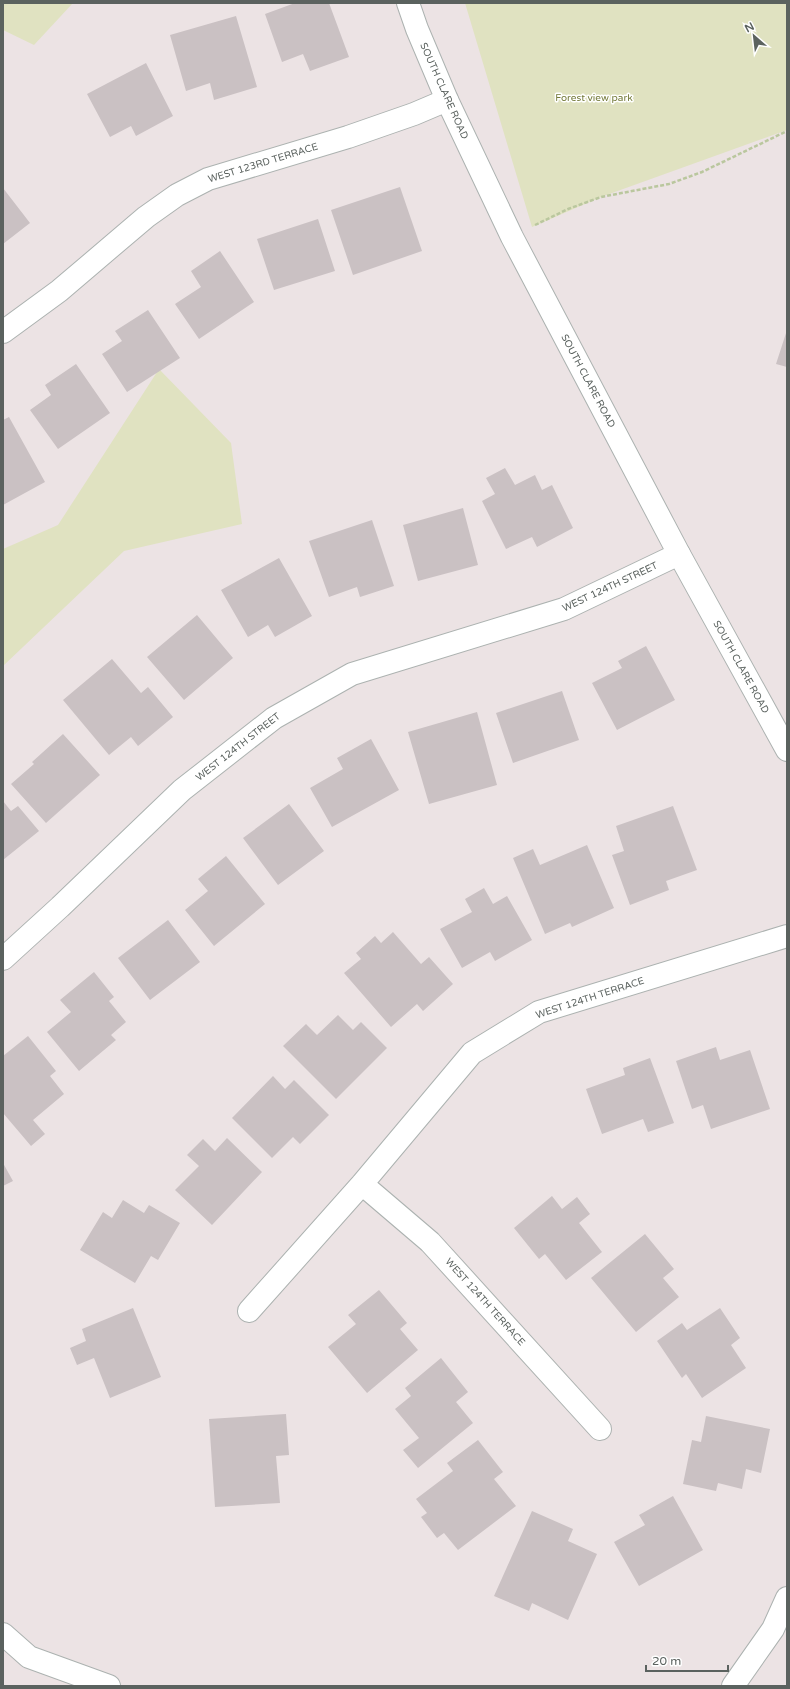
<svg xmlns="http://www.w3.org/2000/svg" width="790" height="1689" viewBox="0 0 790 1689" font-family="'Varela Round',sans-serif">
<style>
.green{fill:#e0e2c1}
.building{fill:#cac1c3}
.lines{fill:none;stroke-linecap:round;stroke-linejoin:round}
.minor-casing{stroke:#acb2b0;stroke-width:24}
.tertiary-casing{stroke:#acb2b0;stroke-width:24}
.path{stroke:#bac79e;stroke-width:2.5;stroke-dasharray:4 2;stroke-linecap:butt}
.minor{stroke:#fff;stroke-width:22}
.tertiary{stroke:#fff;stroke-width:22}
.labels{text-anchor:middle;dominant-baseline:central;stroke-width:3;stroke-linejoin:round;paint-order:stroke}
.street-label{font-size:10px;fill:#5b625f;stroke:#fff}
.park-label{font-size:10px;fill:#747a3a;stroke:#fff}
</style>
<rect width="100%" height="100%" fill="#ece3e4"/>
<path class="green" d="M3 3H73L34 45 3 30Z
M465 3H787V130L601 197 532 227Z
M159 369 231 443 242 524 124 551 3 666V549L58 525Z"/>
<path class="building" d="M295 3H329L349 57 310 71 303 54 282 62 265 14Z
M236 16 257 87 214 100 210 83 186 91 170 35Z
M146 63 173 116 136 136 131 126 110 137 87 94Z
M400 187 422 251 353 275 331 210Z
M3 188 30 223 3 244Z
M318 219 335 271 274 290 257 239Z
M220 251 254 302 199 339 175 304 201 287 191 271Z
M148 310 180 358 127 392 102 354 122 341 115 331Z
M787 330V367L776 364Z
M76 364 110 413 58 449 30 410 51 395 45 385Z
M9 417 45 482 3 505V420Z
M505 468 515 485 535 475 542 490 552 485 573 528 537 547 532 537 506 549 482 501 495 494 486 478Z
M463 508 478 565 418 581 403 525Z
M372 520 394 586 360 597 357 587 329 597 309 541Z
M279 558 312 616 275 637 268 625 248 637 221 590Z
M197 615 233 658 184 700 147 657Z
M646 646 675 700 617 730 592 683 622 668 618 661Z
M112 659 141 693 148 687 173 717 138 746 131 737 109 755 63 700Z
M562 691 579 740 513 763 496 713Z
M477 712 497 785 429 804 408 732Z
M63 734 100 775 46 823 11 784 34 764 32 762Z
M371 739 399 790 332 827 310 788 343 769 337 758Z
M3 801 11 811 18 806 39 831 3 860Z
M289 804 324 851 278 885 243 838Z
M673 806 697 870 666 881 669 890 630 905 612 855 624 851 616 826Z
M587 845 614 908 572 927 570 923 545 934 513 858 533 849 540 865Z
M226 856 265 904 214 946 185 910 208 891 198 879Z
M484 888 493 904 507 896 532 940 495 961 490 952 462 968 440 929 472 912 465 899Z
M168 920 200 962 150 1000 118 958Z
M393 932 421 964 429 957 453 984 423 1011 417 1004 391 1027 344 973 361 959 356 953 375 936 381 943Z
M94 972 114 997 109 1001 126 1022 111 1035 116 1040 79 1071 47 1032 71 1012 60 1000Z
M338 1015 353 1030 361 1022 387 1048 336 1099 283 1046 306 1024 317 1035Z
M28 1036 56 1071 50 1076 64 1094 33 1120 45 1134 31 1146 3 1113V1056Z
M716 1047 720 1060 750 1050 770 1109 711 1129 703 1105 692 1109 676 1061Z
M650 1058 674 1123 648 1132 643 1119 602 1134 586 1089 625 1075 623 1068Z
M273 1076 285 1089 294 1080 329 1115 300 1144 293 1137 272 1158 232 1118Z
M227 1138 262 1172 212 1225 175 1190 199 1166 187 1155 203 1139 215 1151Z
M3 1163 13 1181 3 1186Z
M552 1196 562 1209 577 1197 590 1214 579 1223 602 1252 566 1280 545 1254 539 1259 514 1228Z
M123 1200 144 1213 149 1205 180 1223 158 1260 151 1256 135 1283 80 1250 103 1212 112 1218Z
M645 1234 674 1269 663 1278 679 1297 636 1332 591 1278Z
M379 1290 407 1323 400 1329 418 1350 367 1393 328 1347 356 1324 348 1315Z
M133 1308 161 1377 110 1398 94 1358 77 1365 70 1348 86 1341 82 1329Z
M720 1308 740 1338 731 1345 746 1368 702 1398 686 1374 682 1378 657 1341 682 1323 687 1330Z
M441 1358 468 1392 456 1402 473 1423 418 1468 403 1450 419 1438 395 1409 411 1396 405 1388Z
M286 1414 289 1455 276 1456 280 1503 215 1507 209 1419Z
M706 1416 770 1429 761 1473 746 1469 742 1489 718 1483 716 1491 683 1484 692 1440 701 1442Z
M478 1440 503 1472 494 1479 516 1506 458 1550 444 1533 437 1538 421 1517 427 1513 416 1499 453 1471 447 1463Z
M673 1496 703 1550 639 1586 614 1542 645 1525 639 1515Z
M532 1511 573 1529 568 1541 597 1554 568 1620 532 1603 529 1611 494 1596Z"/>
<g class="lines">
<g class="minor-casing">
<path id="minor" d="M3 332 59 291 146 217 177 195 208 179 348 137 414 114 447 100
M3 959 60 907 182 790 274 718 352 674 564 609 679 554
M362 1184 430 1242 600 1429
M249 1311 362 1184 472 1053 539 1012 787 936
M3 1634 29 1657 109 1686"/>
</g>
<g class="tertiary-casing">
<path id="tertiary" d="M408 3 417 29 447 100 512 237 679 554 787 750
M733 1686 773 1629 787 1598"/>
</g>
<path class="path" d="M535 225 568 209 601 197 669 184 702 172 787 131"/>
<use href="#minor" class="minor"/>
<use href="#tertiary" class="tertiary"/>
</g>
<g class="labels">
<g class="street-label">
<text transform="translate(444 91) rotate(66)">SOUTH CLARE ROAD</text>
<text transform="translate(263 163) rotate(-17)">WEST 123RD TERRACE</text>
<text transform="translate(588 381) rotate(62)">SOUTH CLARE ROAD</text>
<text transform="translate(610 587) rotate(-25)">WEST 124TH STREET</text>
<text transform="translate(741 667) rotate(61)">SOUTH CLARE ROAD</text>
<text transform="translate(238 747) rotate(-38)">WEST 124TH STREET</text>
<text transform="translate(590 998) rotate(-18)">WEST 124TH TERRACE</text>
<text transform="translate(485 1302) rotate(48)">WEST 124TH TERRACE</text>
</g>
<g class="park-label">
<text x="594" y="98">Forest view park</text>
</g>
</g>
<rect width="790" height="1689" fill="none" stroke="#5b625f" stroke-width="8"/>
<g transform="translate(754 36) rotate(332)" stroke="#ffffff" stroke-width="3" paint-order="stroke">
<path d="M0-3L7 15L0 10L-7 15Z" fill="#5b625f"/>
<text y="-6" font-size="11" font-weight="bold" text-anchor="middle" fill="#5b625f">N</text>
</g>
<path d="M646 1665v6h82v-6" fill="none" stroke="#5b625f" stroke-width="2"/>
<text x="652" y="1665" font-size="12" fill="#5b625f" stroke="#ffffff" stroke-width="3" paint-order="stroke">20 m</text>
</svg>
